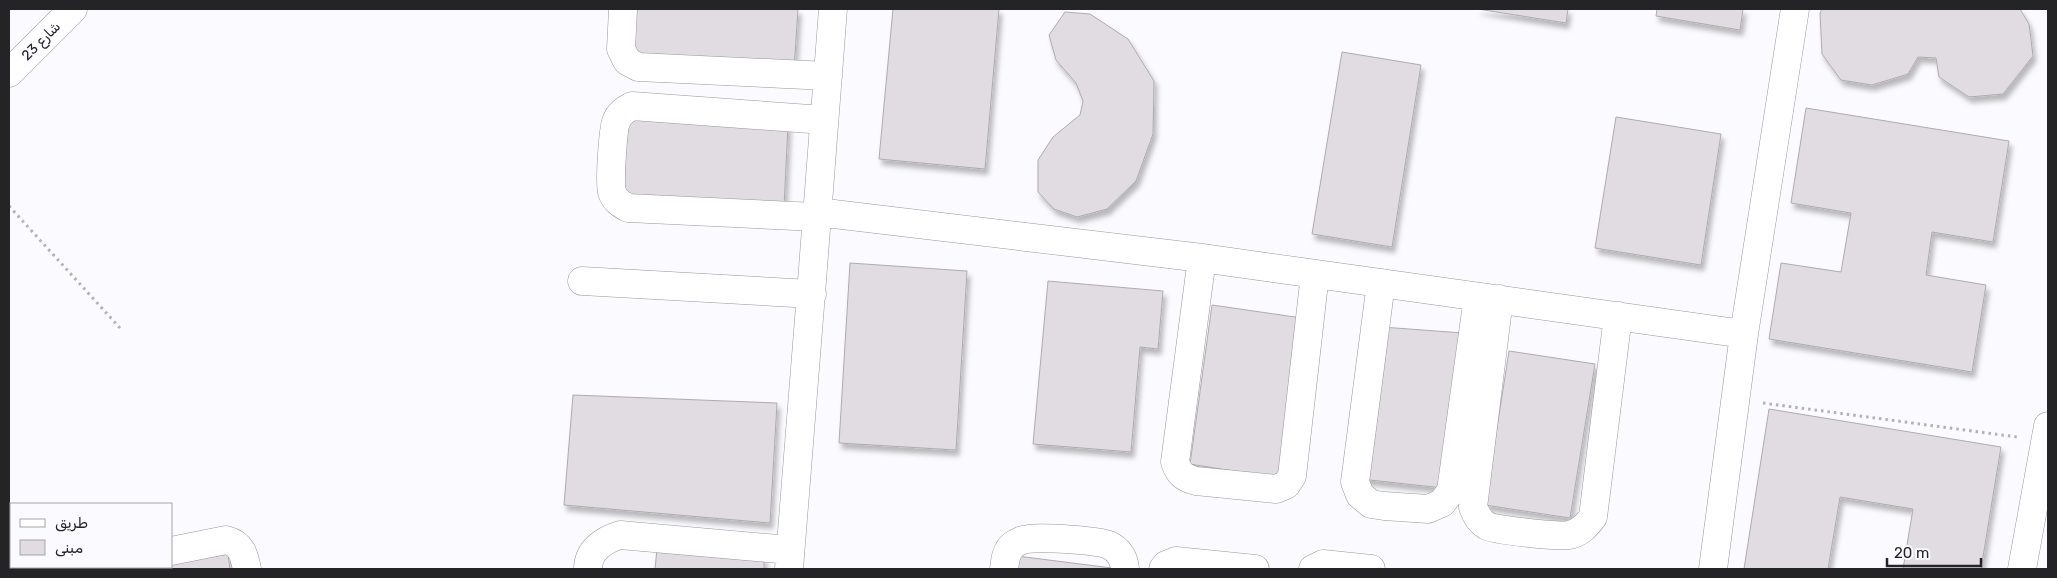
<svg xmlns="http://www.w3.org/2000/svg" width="2057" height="578" viewBox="0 0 2057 578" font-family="Rubik,'Noto Sans Arabic',sans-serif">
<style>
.building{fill:#e1dce1;stroke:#b0aaaf;filter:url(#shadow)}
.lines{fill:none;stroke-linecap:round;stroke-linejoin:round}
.minor-casing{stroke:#97979e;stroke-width:29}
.path{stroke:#b2b2b5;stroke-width:3;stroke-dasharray:2.5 4;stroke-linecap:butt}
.minor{stroke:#fff;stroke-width:28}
.labels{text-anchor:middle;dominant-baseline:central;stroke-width:4;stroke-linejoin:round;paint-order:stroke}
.street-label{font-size:14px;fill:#242427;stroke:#fbfbff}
</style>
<defs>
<filter id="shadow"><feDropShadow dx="3" dy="5.5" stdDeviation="2.5" flood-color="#0004"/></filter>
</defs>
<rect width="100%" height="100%" fill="#fbfbff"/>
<path class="building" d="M631 9H798L794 69 629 57Z
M893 9H999L985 169 879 159Z
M1478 9H1568L1566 23Z
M1657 9H1743L1740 30 1656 16Z
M1822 9H2020L2029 24 2033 56 2003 94 1969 97 1939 77 1936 58 1918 57 1908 74 1872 85 1841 80 1822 54 1820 13Z
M1065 12 1090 14 1128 39 1154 81 1153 134 1136 181 1107 209 1077 217 1054 209 1038 192V160L1053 137 1080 115 1083 101 1076 83 1056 60 1049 35Z
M1342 52 1421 65 1392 247 1312 234Z
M1806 108 2009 141 1993 242 1932 232 1926 275 1986 285 1972 372 1769 339 1781 263 1841 272 1851 213 1791 203Z
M1616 117 1721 134 1701 265 1595 248Z
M624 119 788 124 784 207 621 196Z
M850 263 967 271 956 450 839 443Z
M1048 281 1163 291 1158 349 1140 347 1131 452 1033 444Z
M1212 305 1302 318 1283 479 1190 464Z
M1382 327 1463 333 1443 488 1361 479Z
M1509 351 1595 364 1570 518 1485 505Z
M573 395 777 403 770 523 564 505Z
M1769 409 2001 447 1981 569H1903L1913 509 1840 497 1828 569H1744Z
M657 549 764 557V569H655Z
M228 554 230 569H144L153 567H171V564Z
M1017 556 1112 568V569H1016Z"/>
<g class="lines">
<g class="minor-casing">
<path id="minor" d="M623 9 621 49 627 61 638 67 828 76
M9 73 73 9
M817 212 1202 258 1744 334
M816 217 628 208C621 204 615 201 612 192 609 186 613 130 616 122 619 113 625 110 632 106L824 120
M1202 258 1175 462C1179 474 1184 478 1196 481L1276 489 1286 485 1292 476 1315 274
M582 281 812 294
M1381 283 1355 482 1360 495 1371 504 1384 506 1428 509 1442 503 1451 491 1478 297
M1499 299 1473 507C1476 515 1479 521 1487 526 1494 530 1559 537 1569 535 1580 533 1586 526 1593 517L1618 316
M171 551 226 540C242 544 244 555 247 569
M128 569 129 567
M588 569C588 550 604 540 620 535L790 550
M789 569C805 382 818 196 833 9
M1004 569C1005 560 1006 551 1013 545 1017 542 1024 539 1028 539 1042 537 1096 540 1109 545 1119 550 1124 558 1125 569
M1163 569 1166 565 1176 561 1255 569
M1313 569 1323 564 1371 569
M1713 569 1744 334 1795 9
M2022 569 2048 426"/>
</g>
<path class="path" d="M9 206 120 328
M1763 403 2017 437"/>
<use href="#minor" class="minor"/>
</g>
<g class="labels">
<g class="street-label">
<text transform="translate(41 41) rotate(-45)">شارع 23</text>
</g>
</g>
<rect width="2057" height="578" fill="none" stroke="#242427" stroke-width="20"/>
<rect x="10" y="503" width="162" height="65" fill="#fbfbff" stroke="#a5a5a9"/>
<rect x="20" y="519" width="25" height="8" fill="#ffffff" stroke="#a5a5a9"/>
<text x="55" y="528" font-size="15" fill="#242427">طريق</text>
<rect x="20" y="540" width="25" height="15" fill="#e1dce1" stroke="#a5a5a9"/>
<text x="55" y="553" font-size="15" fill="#242427">مبنى</text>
<path d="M1887 558v8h94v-8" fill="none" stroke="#242427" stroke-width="2.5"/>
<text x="1894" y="558" font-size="15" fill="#242427" stroke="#fbfbff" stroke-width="4" paint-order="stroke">20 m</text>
</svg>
